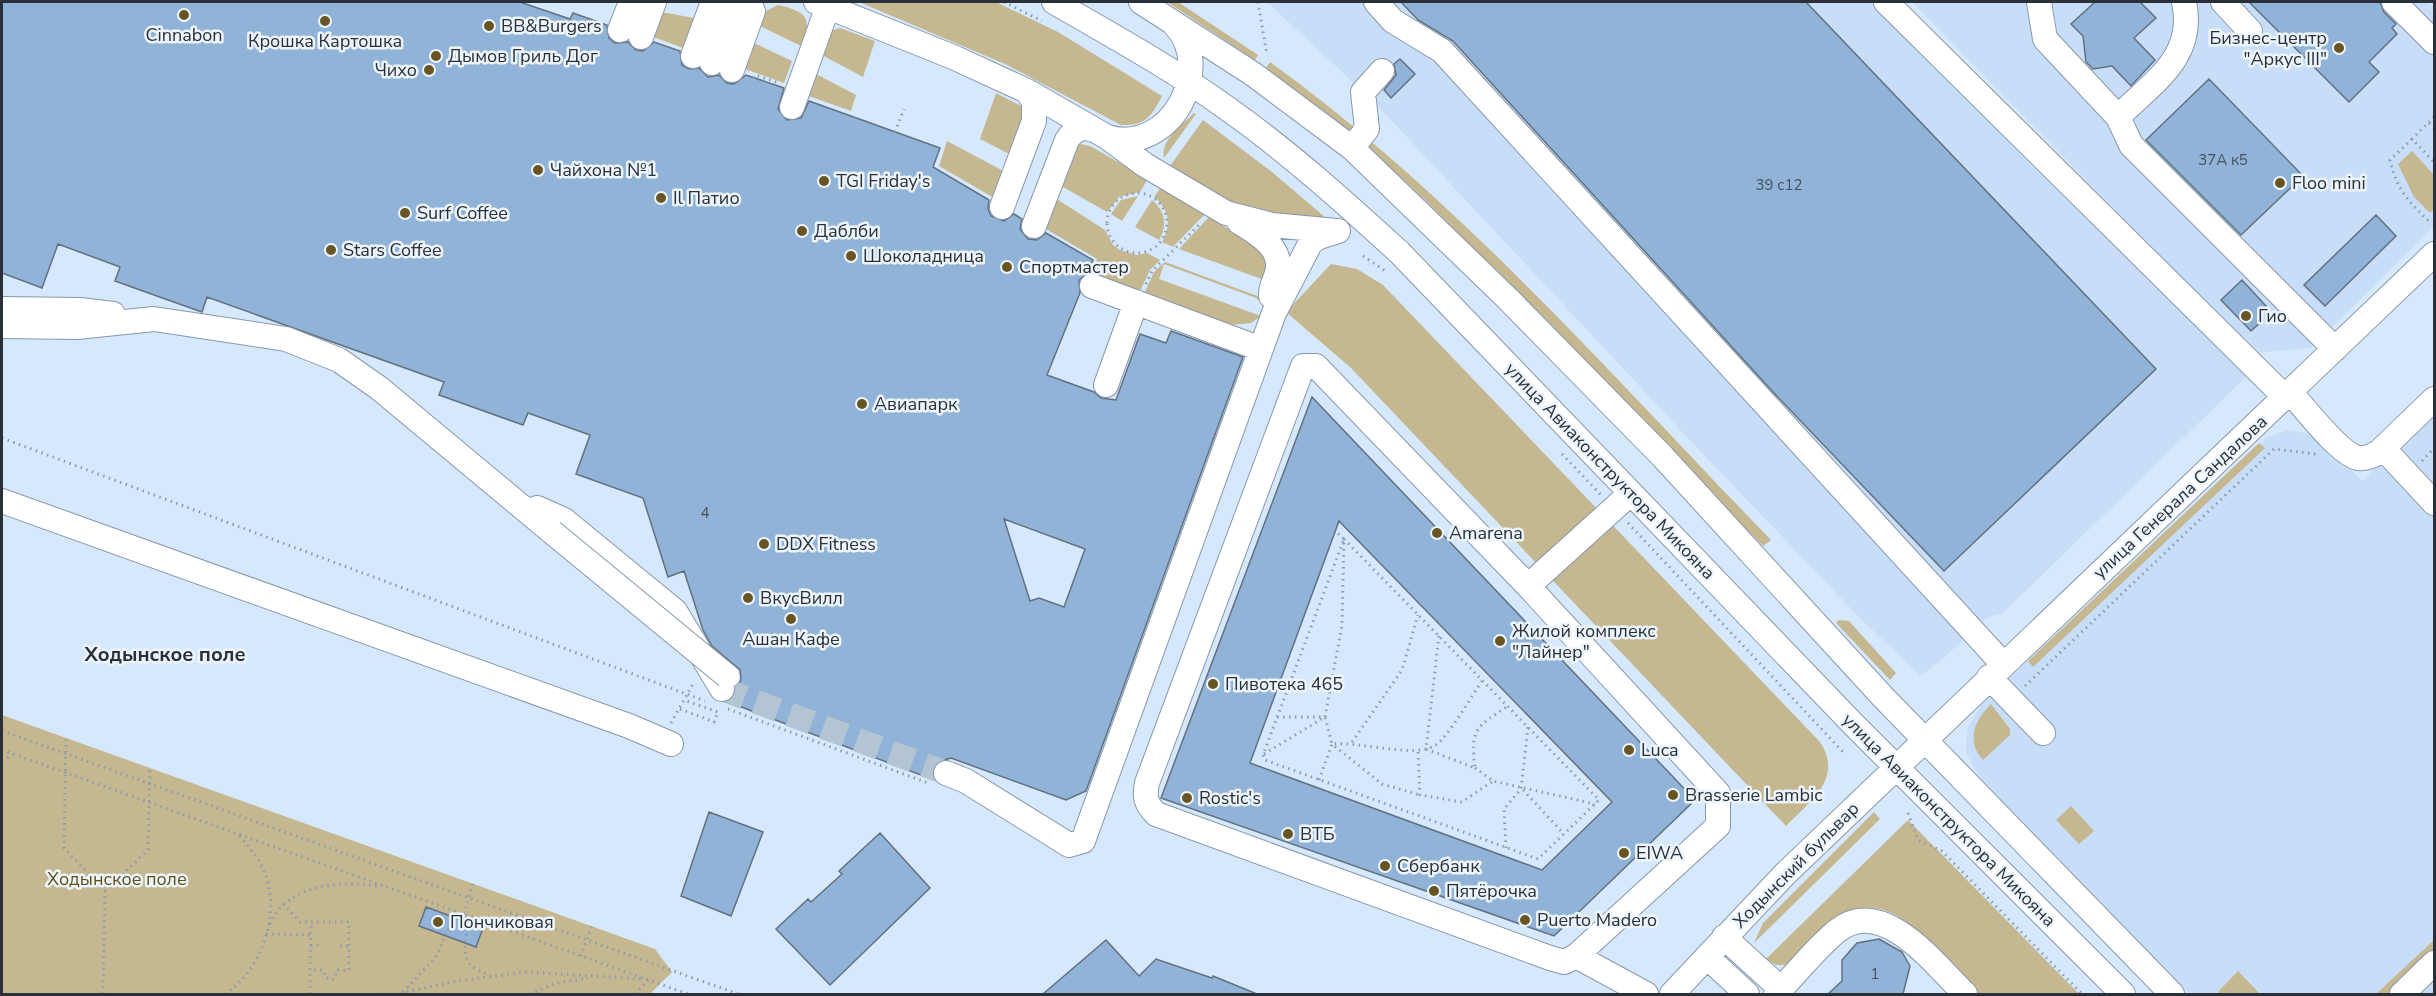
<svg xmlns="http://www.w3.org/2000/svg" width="2436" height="996" viewBox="0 0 2436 996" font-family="'Nunito Sans',sans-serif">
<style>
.built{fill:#c8def8}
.green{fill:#c5b790}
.building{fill:#91b3d7;stroke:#617182;stroke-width:1.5;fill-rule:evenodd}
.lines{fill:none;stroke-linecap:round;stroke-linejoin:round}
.minor-tunnel{stroke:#b3c4d5;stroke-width:24;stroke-dasharray:24 12;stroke-linecap:butt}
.minor-casing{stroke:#8798aa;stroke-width:26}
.path{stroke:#8e9caa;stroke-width:3;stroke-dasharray:1.5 4.5;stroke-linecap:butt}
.minor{stroke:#fff;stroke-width:24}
.minor-bridge-casing{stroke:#8798aa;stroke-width:26;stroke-linecap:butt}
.minor-bridge{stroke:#fff;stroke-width:24}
.poi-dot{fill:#675523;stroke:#edf5fc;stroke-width:2}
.labels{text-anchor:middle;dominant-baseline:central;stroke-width:5;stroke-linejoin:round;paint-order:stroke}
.number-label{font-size:15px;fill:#435160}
.poi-label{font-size:18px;fill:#293038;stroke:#edf5fc;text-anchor:start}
.street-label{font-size:18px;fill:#293038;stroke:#edf5fc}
.park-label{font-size:18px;fill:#614f19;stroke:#edf5fc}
.neighbourhood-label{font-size:20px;font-weight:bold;fill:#293038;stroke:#edf5fc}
</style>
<rect width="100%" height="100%" fill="#d6e9fc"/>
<path class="built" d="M1267 2H1872L2247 376 2002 614 1988 617 1944 658 1920 676 1856 614 1699 450 1374 102Z
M1912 2H2427L2434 7V227L2311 348 2255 353Z
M2434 412V994H2189L1979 776 1966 753 1967 729 1981 705 2266 438 2288 430 2310 434 2329 446 2362 481Z"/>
<path class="green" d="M859 2H996L1058 32 1162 96C1152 116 1145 126 1121 125L1005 64Z
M1167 2H1178L1258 55 1255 60Z
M778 5C809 12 811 18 803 47L760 26 766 11Z
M656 11 694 18 683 48 648 35Z
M840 28 875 41 863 77 820 54 830 31Z
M754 43 792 61 784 83 745 69Z
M1270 62C1458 198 1610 374 1771 540L1763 546 1425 200 1356 136 1266 68Z
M814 73 856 95 851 111 806 95Z
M996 93 1023 107 1027 113 1015 157 980 139Z
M1194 113 1196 114 1164 158C1160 140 1182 125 1194 113Z
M1203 120 1272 172 1326 218 1251 212 1214 194 1170 166Z
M947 141 1009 174 999 201 939 166Z
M1080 144 1090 146 1148 179 1140 192 1119 197 1107 212 1056 183 1072 148Z
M2412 151 2434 175V209L2430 213 2414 197 2398 164Z
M1161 187 1205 214 1173 247 1162 242C1172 225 1169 209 1154 197Z
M1052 196 1105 230 1113 245 1120 250 1137 255 1147 253 1160 260 1150 270 1140 291 1092 273 1097 259 1041 226Z
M1138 196 1122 221 1111 214 1121 200Z
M1152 200C1165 211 1168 225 1159 240L1135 227Z
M1209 217 1266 253 1267 281 1179 249Z
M1165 262 1263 298 1266 307 1256 298 1164 264 1159 279 1261 316 1251 323 1231 325 1145 292 1154 272Z
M1331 264 1357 269 1383 285 1820 742C1844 778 1810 801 1786 826L1351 368 1286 312Z
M2259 443 2265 448 2033 667 2028 661Z
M1839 620 1849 621 1896 673 1890 680 1836 623Z
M1991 704 2010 729V735L1983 760C1966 741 1974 721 1991 704Z
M2 715 655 949 672 972 650 994H2Z
M2071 806 2094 831 2079 844 2056 820Z
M1874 812 1880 819 1754 943 1763 923Z
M1908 820 2079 994H1978L1909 924C1856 883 1824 928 1788 965H1776L1766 959Z
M2434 940V950L2388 994H2376Z
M2238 971 2260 994H2220L2218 992Z"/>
<path class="building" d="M2 2H520L570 19 573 13 607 25 609 38 615 43 628 42 636 50 643 51 654 42 680 51 682 65 689 69 699 68 708 77 719 75 727 83 734 84 746 75 784 88 778 109 787 120 801 118 809 101 940 148 933 167 989 200 988 209 991 216 1004 221 1014 214 1022 219 1020 229 1028 239 1037 240 1046 233 1093 260 1088 273 1079 280 1080 293 1047 375 1094 392 1101 398 1116 400 1140 334 1166 343 1171 331 1243 357 1086 791 1066 800 951 758 937 762 933 768 934 780 728 702 735 695 741 679 740 670 712 646 703 630 684 571 668 577 643 498 576 474 590 435 528 413 523 425 439 395 444 382 207 297 202 312 168 300 115 281 120 267 58 244 42 288 2 273ZM1004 519 1085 549 1064 607 1039 598 1030 601Z
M1401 2H1806L2156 369 1944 571 1773 392 1453 41 1418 20Z
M2095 2H2140L2156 18 2134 38 2155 60 2131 86 2112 66 2093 69 2086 62 2083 36 2071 24Z
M2249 2H2380L2384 12 2396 24 2392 28 2397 34 2369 62 2379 72 2349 102Z
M1400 59 1415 74 1391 98 1384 90 1396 75 1394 64Z
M2209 79 2303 176 2241 235 2146 140Z
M2376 215 2396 236 2325 306 2304 285Z
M2242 280 2266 306 2258 315 2263 320 2251 331 2221 300Z
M1312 397 1695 800 1554 936 1161 798ZM1339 521 1612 802 1542 870 1250 763Z
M709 812 763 832 731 916 681 896Z
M880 833 930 888 830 985 776 929 808 899 811 902 842 874 839 871Z
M426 907 483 928 476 947 419 926Z
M1879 939 1902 952 1910 966 1903 994H1828L1842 981V960L1857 943Z
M1106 940 1139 976 1156 959 1212 978 1213 976 1257 994H1043Z"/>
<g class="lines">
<path class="minor-tunnel" d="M722 689 946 773"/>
<g class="minor-casing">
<path id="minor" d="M816 2 953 57 1027 91 1107 137 1145 165 1226 213 1272 225 1336 231
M1054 2C1113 36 1173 69 1228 109 1289 152 1344 202 1399 252L1854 725 2123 994
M1141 2 1253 74 1352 148 1508 299 1663 457 1883 697 2172 994
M1376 2 1393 21 1442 51 2003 664
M1886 2 2285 397
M2039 2 2045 39 2118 117C2153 82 2196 57 2184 2
M2223 2 2250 31
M2394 2 2434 42
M620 30 631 2
M641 37 654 2
M693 56 713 2
M712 63 733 5 740 2
M732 70 753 11 749 2
M792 107 828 6
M2118 117 2131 145 2335 349
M1107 137C1170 156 1217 68 1174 24
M1352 148 1367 129 1363 92 1382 71
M1002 207 1034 121V102L1027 91
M1239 222C1257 233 1284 248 1277 273 1275 281 1270 288 1271 296
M1034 226 1067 140C1074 129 1084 125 1096 131
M1092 286 1261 349
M2 309 80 310 113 314
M2 326 77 327 154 319 286 339 339 360 379 388 552 532
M1303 366H1316L1528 586 1718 793V826L1576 956 1564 962 1550 958 1156 814C1146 804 1144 797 1147 783Z
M1106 385 1136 302
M2290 392C2304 407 2339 454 2358 458 2366 459 2373 456 2380 451L2434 399
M2383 448 2434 503
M2 501 629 726 671 744
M537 508 564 520 675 611 722 689
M1528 586 1631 493
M1989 677 2043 733
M946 773 966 781 1069 845 1083 841 1274 313 1311 242 1319 237 1338 231
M1724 937 1781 989
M1576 956 1646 994
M1707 957 1747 994
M1672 994 1785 874 2434 254
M1776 994C1796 974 1815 949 1837 931 1883 894 1936 966 1965 994
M2402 994 2434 963"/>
</g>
<path class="path" d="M1004 2 1042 21
M1258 2 1267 55
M754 78 755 75 779 83
M2434 117 2412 139 2434 162
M2429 123 2434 128
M895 132 904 109
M2412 139 2390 160C2397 191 2409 202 2431 223
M1107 223a30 30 0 1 1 60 0a30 30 0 1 1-60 0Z
M1363 256 1387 272
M1146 284 1152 271 1201 223
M2 438 705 701
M1562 454 1601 495
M2422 461 2434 448
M1628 523 1845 754
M1344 539 1599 800 1538 859 1265 760 1263 755Z
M1439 636 1426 749 1475 768C1470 729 1476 727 1508 706
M2025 686 2274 449 2316 454
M680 709 714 722 718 712 684 700
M728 709 928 783
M1277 717H1325L1342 625 1344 539 1335 531
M671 723 694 682
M2 731 738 994
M66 739 64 848 105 891 148 850 150 768
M1352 742 1402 670 1418 615
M2 750 688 994
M1418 752 1420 795 1462 802 1493 781
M1264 754 1325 717 1332 744C1361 741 1415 759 1436 745 1448 737 1473 694 1482 681
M2 761 13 755
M1475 768 1493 781 1595 804
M1319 780 1332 744 1382 784 1420 795
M1523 790 1564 834
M1908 813 1918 840 1942 851 2082 994
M1506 848 1504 809 1521 789 1528 727
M283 904 300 922H311
M464 914 473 884
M472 917C463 941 457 966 488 974
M311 922H349V970H337L335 978 331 980 325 977 323 970H310Z
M270 924C286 885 340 880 377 886
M266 934 311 935
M311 946 319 945
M340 946H349
M581 956 593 923
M403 992 436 957 456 912
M103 994 105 891
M225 994C262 970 281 914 265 873 259 858 248 846 238 834
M310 994V970
M378 994H387
M395 994 458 981 525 972 644 979
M530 994 556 983 588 978
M635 994 649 979"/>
<use href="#minor" class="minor"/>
<g class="minor-bridge-casing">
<path id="minor-bridge" d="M552 532 727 676"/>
</g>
<use href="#minor-bridge" class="minor-bridge"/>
</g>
<g class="poi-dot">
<circle cx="184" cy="15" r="6"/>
<circle cx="325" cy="21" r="6"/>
<circle cx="489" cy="26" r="6"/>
<circle cx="2339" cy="48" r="6"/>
<circle cx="436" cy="56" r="6"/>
<circle cx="429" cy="70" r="6"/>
<circle cx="538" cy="170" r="6"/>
<circle cx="824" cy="181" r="6"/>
<circle cx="2280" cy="183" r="6"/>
<circle cx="661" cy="198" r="6"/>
<circle cx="405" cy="213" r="6"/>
<circle cx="802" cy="231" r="6"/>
<circle cx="331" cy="250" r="6"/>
<circle cx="851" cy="256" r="6"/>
<circle cx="1007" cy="267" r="6"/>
<circle cx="2246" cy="316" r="6"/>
<circle cx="862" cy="404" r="6"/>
<circle cx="1437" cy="533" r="6"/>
<circle cx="764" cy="544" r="6"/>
<circle cx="748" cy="598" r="6"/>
<circle cx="791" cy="619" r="6"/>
<circle cx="1500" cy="641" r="6"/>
<circle cx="1213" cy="684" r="6"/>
<circle cx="1629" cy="750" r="6"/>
<circle cx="1673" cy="795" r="6"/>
<circle cx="1187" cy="798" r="6"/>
<circle cx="1288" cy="834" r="6"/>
<circle cx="1624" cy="853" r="6"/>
<circle cx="1385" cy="866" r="6"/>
<circle cx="1434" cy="891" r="6"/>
<circle cx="1525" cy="920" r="6"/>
<circle cx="438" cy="922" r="6"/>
</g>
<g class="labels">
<g class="number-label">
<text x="2223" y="160">37А к5</text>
<text x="1779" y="185">39 с12</text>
<text x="705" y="513">4</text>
<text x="1875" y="974">1</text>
</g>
<g class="poi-label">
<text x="501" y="26">BB&amp;Burgers</text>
<text x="184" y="35" text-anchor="middle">Cinnabon</text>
<text x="2327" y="38" text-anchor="end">Бизнес-центр<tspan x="2327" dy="21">"Аркус III"</tspan></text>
<text x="325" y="41" text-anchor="middle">Крошка Картошка</text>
<text x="448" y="56">Дымов Гриль Дог</text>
<text x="417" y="70" text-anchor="end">Чихо</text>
<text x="550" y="170">Чайхона №1</text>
<text x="836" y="181">TGI Friday's</text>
<text x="2292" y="183">Floo mini</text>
<text x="673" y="198">Il Патио</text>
<text x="417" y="213">Surf Coffee</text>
<text x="814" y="231">Даблби</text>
<text x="343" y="250">Stars Coffee</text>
<text x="863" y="256">Шоколадница</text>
<text x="1019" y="267">Спортмастер</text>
<text x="2258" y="316">Гио</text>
<text x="874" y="404">Авиапарк</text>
<text x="1449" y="533">Amarena</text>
<text x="776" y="544">DDX Fitness</text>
<text x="760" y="598">ВкусВилл</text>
<text x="1512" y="631">Жилой комплекс<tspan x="1512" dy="21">"Лайнер"</tspan></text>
<text x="791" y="639" text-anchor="middle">Ашан Кафе</text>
<text x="1225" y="684">Пивотека 465</text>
<text x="1641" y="750">Luca</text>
<text x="1685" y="795">Brasserie Lambic</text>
<text x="1199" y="798">Rostic's</text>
<text x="1300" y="834">ВТБ</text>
<text x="1636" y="853">EIWA</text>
<text x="1397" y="866">Сбербанк</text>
<text x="1446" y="891">Пятёрочка</text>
<text x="1537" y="920">Puerto Madero</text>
<text x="450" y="922">Пончиковая</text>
</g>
<g class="street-label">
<text transform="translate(1610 471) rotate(46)">улица Авиаконструктора Микояна</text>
<text transform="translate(2180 497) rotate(-43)">улица Генерала Сандалова</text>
<text transform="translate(1949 820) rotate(45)">улица Авиаконструктора Микояна</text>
<text transform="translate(1796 865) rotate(-45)">Ходынский бульвар</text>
</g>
<g class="park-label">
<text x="117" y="879">Ходынское поле</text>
</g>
<g class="neighbourhood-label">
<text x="165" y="654">Ходынское поле</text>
</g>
</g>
<rect width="2436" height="996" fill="none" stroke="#293038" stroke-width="6"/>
</svg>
